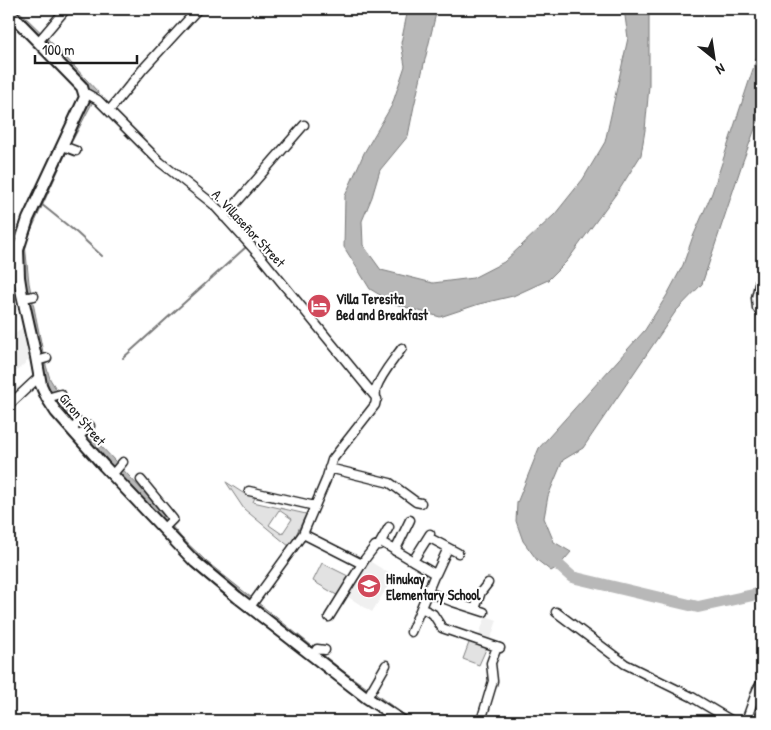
<svg xmlns="http://www.w3.org/2000/svg" width="771" height="730" viewBox="0 0 771 730" font-family="'Patrick Hand',sans-serif">
<style>
.built{fill:#f0f0f0}
.green{fill:#e2e2e2;stroke:#7f7f7f;fill-rule:evenodd}
.water{fill:#b8b8b8;stroke:#7a7a7a}
.lines{fill:none;stroke-linecap:round;stroke-linejoin:round}
.stream{stroke:#7a7a7a;stroke-width:2}
.river{stroke:#b8b8b8;stroke-width:12}
.minor-casing{stroke:#1c1c1c;stroke-width:11}
.tertiary-casing{stroke:#1c1c1c;stroke-width:14}
.minor{stroke:#fff;stroke-width:8}
.tertiary{stroke:#fff;stroke-width:10}
.labels{text-anchor:middle;dominant-baseline:central;stroke-width:4;stroke-linejoin:round;paint-order:stroke}
.street-label{font-size:14px;fill:#1c1c1c;stroke:#fff}
.poi-label{font-size:14px;font-weight:bold;fill:#1c1c1c;stroke:#fff;text-anchor:start}
</style>
<rect width="100%" height="100%" fill="#fff"/>
<filter id="ink" filterUnits="userSpaceOnUse"><feTurbulence type="fractalNoise" baseFrequency=".02" numOctaves="2"/><feDisplacementMap in="SourceGraphic" scale="10" xChannelSelector="R" yChannelSelector="G"/><feConvolveMatrix kernelMatrix="1 2 1 2 8 2 1 2 1" color-interpolation-filters="sRGB"/></filter>
<g filter="url(#ink)">
<path class="built" d="M27 323 32 357 10 377 20 390 9 401V340Z
M366 559 394 576 372 612 345 595Z
M486 616 497 620 490 641 478 637Z"/>
<path class="green" d="M226 482 243 493 256 495 253 502 306 514 290 547 244 509ZM279 510 292 519 282 534 269 525Z
M322 563 352 578 340 597 313 581Z
M470 640 487 647 479 665 463 659Z"/>
<path class="water" d="M11 9H17L59 50 98 92 68 149 25 244 29 283 45 362 50 379 73 416 143 491 181 537 207 562 342 670 413 721H407L360 687 205 568 68 421 44 389 23 289 22 246 88 100Z
M408 9H437L414 106 408 136 380 170 372 197 362 221 363 245 381 270 433 283 473 278 504 262 555 214 583 179 605 142 628 38 624 9H649V86L645 130 641 155 621 187 567 261 548 280 513 296 479 304 440 317 395 304 370 289 344 247 345 196 364 153 392 105 405 66 401 43Z
M762 42V110L743 161 702 284 676 311 583 448 563 460 548 496 544 518 554 542 571 552 559 566 551 571 537 560 523 541 516 521 517 503 539 448 645 330 667 295 683 265 692 239 712 193Z"/>
<g class="lines">
<path class="stream" d="M41 204 77 233 102 256
M123 358 246 247
M751 721 761 690"/>
<path class="river" d="M546 554 572 577 698 607 762 593"/>
<g class="minor-casing">
<path id="minor" d="M38 42 66 9
M84 92 98 100 160 162 213 204 260 256 377 399
M109 111 143 69 198 9
M63 146 76 151
M224 217 304 125
M9 261 18 252
M762 271 756 298 757 308 762 314
M23 298 34 296
M37 361 47 358
M47 398 61 394
M9 405 39 377
M72 429 79 422
M78 437 90 426
M329 468 390 483 416 502 421 503
M112 475 123 462
M141 480 173 519 163 529
M249 491 315 506
M303 534 362 564
M428 537 458 553
M379 545 389 527
M395 551 410 520
M413 561 430 534
M436 574 448 548
M428 592 453 602 484 612
M250 607 303 534 326 480 332 460 375 405C377 399 375 394 376 389 381 374 393 361 402 348
M421 608 433 614 442 628 500 648
M475 609 481 592 488 583
M556 612 625 664 692 697 732 721
M329 617 365 559 375 546 383 543 435 574 411 632
M313 655 317 649 325 650
M367 698 386 665
M481 721 493 681 491 663 497 647
M746 721 757 690 762 682"/>
</g>
<g class="tertiary-casing">
<path id="tertiary" d="M9 12 82 87 85 97 28 219 18 250 19 277 21 290 36 357 41 385 47 398 56 412 104 466 195 562 237 597 367 698 402 721"/>
</g>
<use href="#minor" class="minor"/>
<use href="#tertiary" class="tertiary"/>
</g>
</g>
<defs>
<g id="hotel-disc" transform="scale(1.25)"><circle r="9.5" fill="#d1495b" stroke="#fff"/><path d="M-6-4.5h1.5V1H6V5H4.5V3h-9V5H-6ZM-4 0a1.8 1.8 0 1 1 3.6 0ZM.5 0V-2.5h3Q6-2.5 6 0Z" fill="#fff"/></g>
<g id="school-disc" transform="scale(1.25)"><circle r="9.5" fill="#d1495b" stroke="#fff"/><path d="M0-5L7-2L0 1L-7-2ZM-4 1L0 2.5L4 1V4Q0 6-4 4Z" fill="#fff"/></g>
</defs>
<g fill-rule="evenodd">
<use href="#hotel-disc" x="319" y="306"/>
<use href="#school-disc" x="369" y="586"/>
</g>
<g class="labels">
<g class="street-label">
<text transform="translate(249 228) rotate(47)">A. Villaseñor Street</text>
<text transform="translate(83 419) rotate(50)">Giron Street</text>
</g>
<g class="poi-label">
<text x="336" y="298">Villa Teresita<tspan x="336" dy="16">Bed and Breakfast</tspan></text>
<text x="386" y="578">Hinukay<tspan x="386" dy="16">Elementary School</tspan></text>
</g>
</g>
<rect width="771" height="730" fill="none" stroke="#fff" stroke-width="30"/>
<rect x="15" y="15" width="741" height="700" fill="none" stroke="#1c1c1c" stroke-width="2" filter="url(#ink)"/>
<g transform="translate(714 58) rotate(150)" stroke="#ffffff" stroke-width="4" paint-order="stroke">
<path d="M0-4L9 19L0 12L-9 19Z" fill="#1c1c1c"/>
<text y="-8" font-size="14" font-weight="bold" text-anchor="middle" fill="#1c1c1c">N</text>
</g>
<path d="M35 55v8h102v-8" fill="none" stroke="#1c1c1c" stroke-width="2.5"/>
<text x="42" y="55" font-size="15" fill="#1c1c1c" stroke="#ffffff" stroke-width="4" paint-order="stroke">100 m</text>
</svg>
